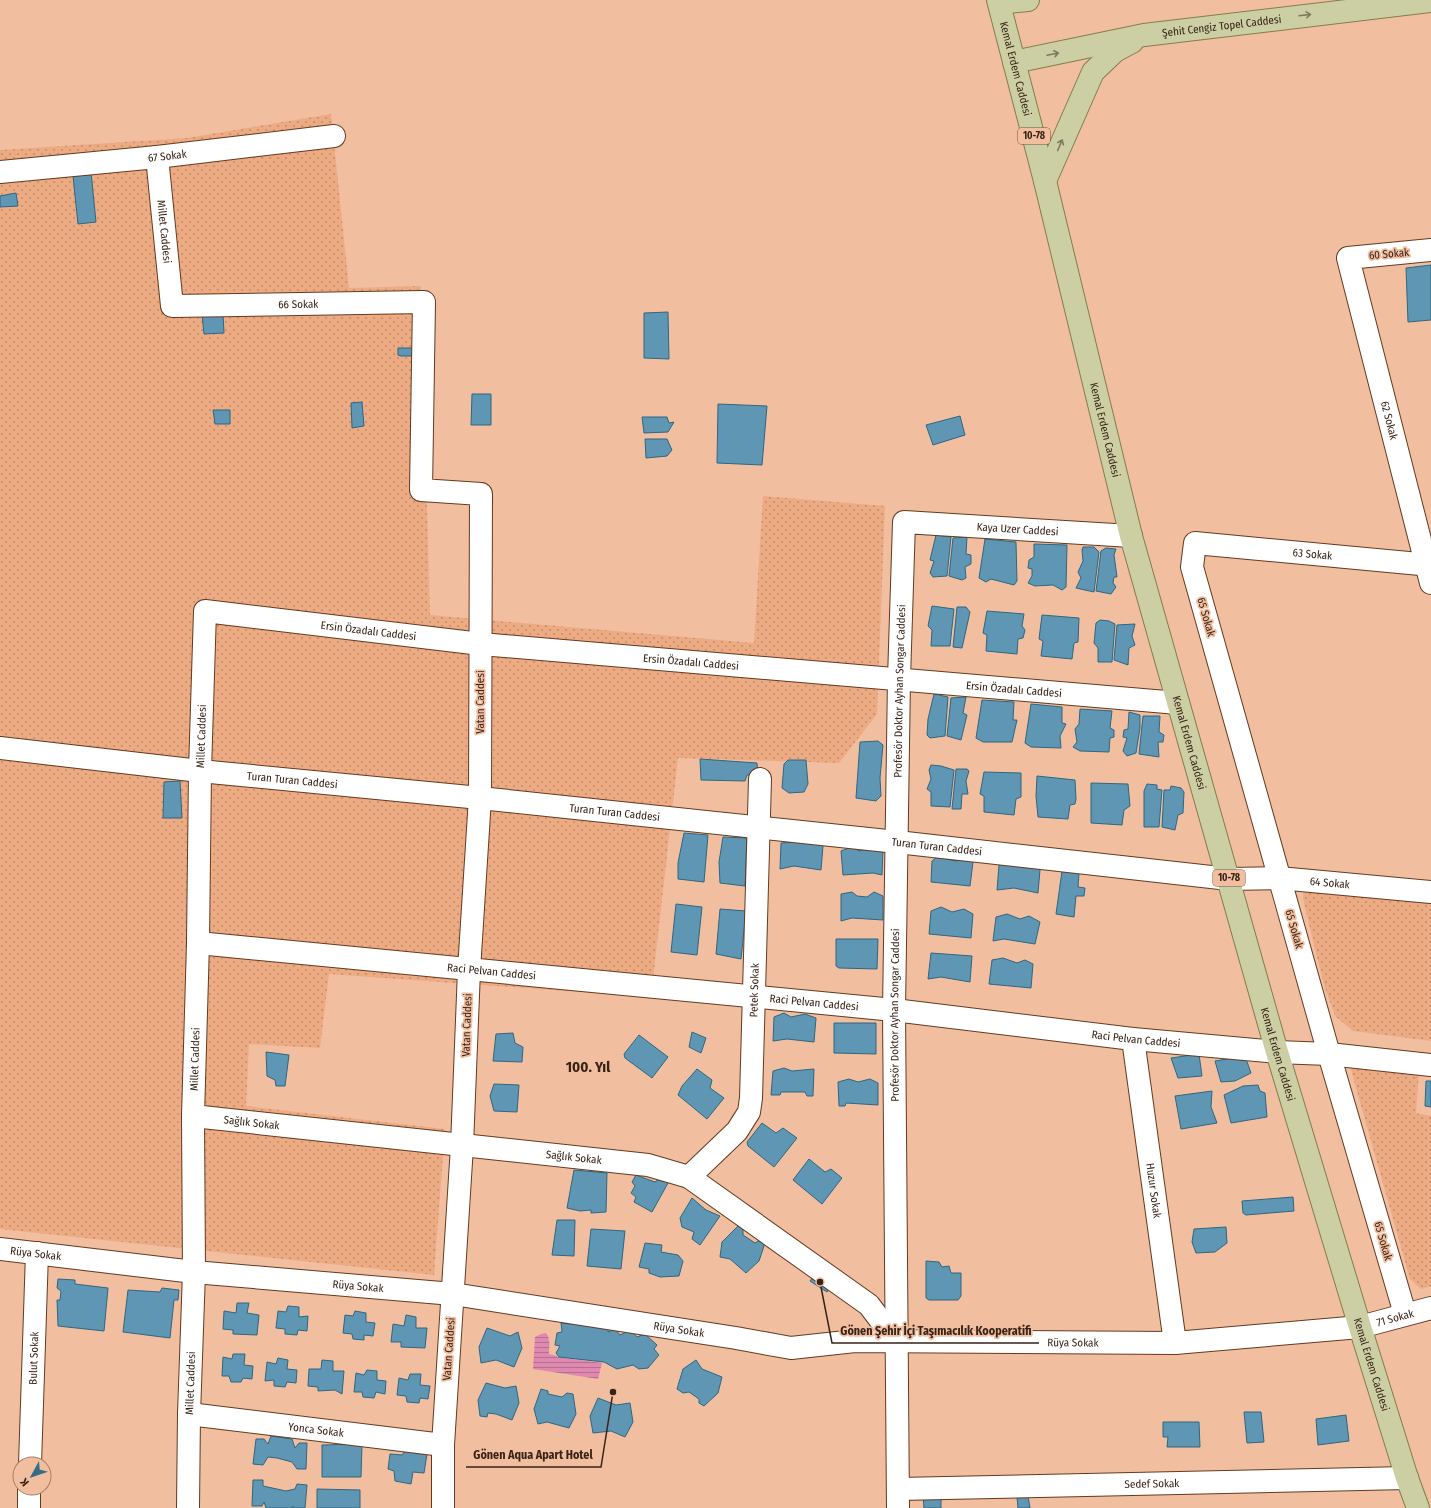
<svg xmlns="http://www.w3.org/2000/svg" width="1431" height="1508" viewBox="0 0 1431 1508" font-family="'Fira Sans Condensed',sans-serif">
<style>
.grass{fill:url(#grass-dots)}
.water{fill:url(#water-rules)}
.building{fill:#5e96b3;stroke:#2e6781}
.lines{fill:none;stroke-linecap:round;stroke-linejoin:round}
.minor-casing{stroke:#643a1e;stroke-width:24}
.major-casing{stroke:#827e4c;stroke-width:24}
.minor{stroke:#fff;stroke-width:22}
.major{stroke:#cccfa4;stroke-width:22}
.oneway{stroke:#82795e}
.labels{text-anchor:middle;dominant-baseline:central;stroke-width:3.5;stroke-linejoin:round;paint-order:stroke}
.shield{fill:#f2bea0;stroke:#6f5240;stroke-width:1}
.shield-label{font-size:10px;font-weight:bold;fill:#372317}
.street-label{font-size:11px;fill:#372317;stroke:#f2bea0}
.district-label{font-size:15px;font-weight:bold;fill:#372317;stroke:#f2bea0}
.leader{fill:none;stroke:#372317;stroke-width:1.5}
.callout-dot{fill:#372317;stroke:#f2bea0;stroke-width:1.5}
.callout-label{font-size:12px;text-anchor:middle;font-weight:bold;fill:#372317;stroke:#f2bea0;stroke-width:3.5;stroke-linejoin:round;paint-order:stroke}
</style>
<defs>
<pattern id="grass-dots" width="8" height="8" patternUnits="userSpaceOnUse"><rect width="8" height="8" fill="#edab84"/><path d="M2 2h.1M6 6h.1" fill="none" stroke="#c18b6b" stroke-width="1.8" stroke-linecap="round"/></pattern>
<pattern id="water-rules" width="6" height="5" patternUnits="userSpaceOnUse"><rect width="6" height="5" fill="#e089b0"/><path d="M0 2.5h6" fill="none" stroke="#b6708e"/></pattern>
</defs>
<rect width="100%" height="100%" fill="#f2bea0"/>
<path class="grass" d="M331 114 349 288 421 286 430 615 754 643 763 496 885 506 877 714 839 763 678 758 651 997 329 974 320 1048 249 1044 246 1106 445 1129 434 1275 0 1229V150L187 138Z
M1303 887 1431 899V1041L1353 1031 1335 1016 1325 988 1316 953 1303 899Z
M1349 1063 1419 1071 1416 1113 1431 1116V1286L1421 1289 1410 1279Z"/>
<path class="water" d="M546 1333C551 1339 549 1346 549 1354L557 1356V1357L602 1363 598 1379 533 1369 535 1337 541 1334Z"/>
<path class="building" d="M91 172 96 222 78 224 73 176Z
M16 193 18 206 0 207V196Z
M1431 265V320L1408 322 1406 268Z
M668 312 669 359 644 358V313Z
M202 314H223L224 333 204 334Z
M398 348H414V356H401L398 355Z
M472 394H491V425H471Z
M362 402 364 426 352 428 351 403Z
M718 404 767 406 762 465 717 463Z
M213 410H230V424H215Z
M960 416 965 435 933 445 926 425Z
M642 417H667L669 423 674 422 668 432 644 433Z
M645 439H667L672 450 667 456 646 458Z
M936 535 951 537 947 576 933 577 930 573 934 561 930 560Z
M967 537 966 554 971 555V564L965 567 966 578 962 580 949 576 953 538Z
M985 539 1016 542 1017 581 1014 585 991 579 986 582 979 578Z
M1034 544 1067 545 1066 587 1062 590 1053 585 1035 586 1028 583 1032 576V569L1028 568 1029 560 1034 557Z
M1083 547H1094L1099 552 1094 592 1076 588 1081 578 1078 572 1083 561 1082 550Z
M1106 548 1116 549 1114 555 1117 577H1114L1113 583 1116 587 1111 594 1096 591 1101 551Z
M932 606 954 609 950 646H931L932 630 928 626Z
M957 607H966L970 612 962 648 953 647Z
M987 611 1024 614 1022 626 1025 630 1023 638 1018 639 1017 654 986 651 987 635 983 633Z
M1042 615 1079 618 1078 642 1074 643 1072 659 1041 656 1043 641 1039 639Z
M1100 620 1109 621 1115 624 1112 662H1098V648L1094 643 1096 623Z
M1135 624 1132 636 1135 645 1129 648 1128 665 1114 660 1117 625Z
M934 694 948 697 945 736 930 738 927 735 928 719Z
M966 697 963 713 967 715 961 740 947 736 951 698Z
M982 700 1014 702 1013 720H1017L1012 742H983L976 738Z
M1031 704 1062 707V723L1066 724 1060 736 1061 748 1031 747 1025 743Z
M1080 709 1112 711 1110 728 1114 730V737L1110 738 1109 752 1080 751 1073 747 1077 742 1075 729 1079 724Z
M1129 712 1140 715V728L1136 753 1127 756 1123 751 1127 738 1123 737 1124 730 1128 729Z
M1143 716H1160L1159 732 1164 735 1163 742H1158L1159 757 1139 754Z
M878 741 883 745 880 778 881 796 876 801 856 798 860 742Z
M700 759 757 763 758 775H747L745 781 701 780Z
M788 760H806L808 784 804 792 789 793 782 788 784 764Z
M931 765 941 766 954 770 950 807 931 806V792L927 789 931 779 929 770Z
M956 769H967L969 771 966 781 968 794H962L961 809H952Z
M984 772 1021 773V797L1016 799 1014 815 984 812V796L980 794Z
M1037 776 1075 780 1076 799 1075 804 1070 805 1068 819 1038 817 1036 796Z
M180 781 182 818H163L164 782Z
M1091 783 1128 784 1130 806 1124 810 1122 825 1091 823Z
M1147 784 1157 785V789L1162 790 1159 827H1144V791Z
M1171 786 1181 788 1184 792 1183 813 1178 815 1175 830 1162 827 1164 790H1170Z
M684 833 708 835 704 882 678 879V863Z
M723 837 747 838 745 886 720 883 719 862Z
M815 841 823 846 821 870 794 866 780 869 781 843Z
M851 847 860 851 872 847 883 850 882 875 873 873 843 875 841 851Z
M937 857 956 861 965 858 973 862 970 886 931 882 932 861Z
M1004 863 1032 865 1040 870 1038 893 1014 888 997 890 999 865Z
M1062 871 1079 873 1078 887 1085 888 1084 896H1076L1074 917 1056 914Z
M852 892 857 896 867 897 874 892 883 896V920L852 918 841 921V894Z
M676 904 702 907 697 955 671 952Z
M941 907 952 912 964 909 973 914 971 938 929 934 931 911Z
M720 909 746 911 741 959 716 954Z
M1007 914 1020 919 1029 916 1040 922 1035 944 1004 939 993 941 996 917Z
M836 939H878L877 969 839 968 836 966Z
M931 953 972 956 970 982 941 977 928 979Z
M1003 958 1017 963 1025 960 1033 964 1031 988 989 984 992 960Z
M784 1013 791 1017 805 1014 816 1018 814 1042 787 1039 773 1041 774 1017Z
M834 1023H876V1054L834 1053Z
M692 1032 706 1038 701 1053 689 1047Z
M513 1033 515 1043 523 1047 522 1062 493 1061 496 1034Z
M639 1035 668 1057 652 1078 625 1058 624 1054Z
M266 1052 289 1055 285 1086H276L275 1080 267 1076Z
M1199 1054 1202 1076 1178 1078 1171 1058Z
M1245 1056 1251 1073 1235 1081 1221 1082 1215 1061Z
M784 1068 792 1071 814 1069 813 1096H807L805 1092H781L780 1095H771L773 1071Z
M697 1069 712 1080 710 1088 724 1098 707 1119 678 1095 682 1086Z
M849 1079 858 1082 870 1079 878 1083V1105L846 1103 845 1106H839L838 1082Z
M1426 1081H1431V1107L1425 1106Z
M494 1084 519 1085 517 1112 494 1111 490 1096Z
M1258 1085 1260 1091 1265 1093 1267 1117 1231 1123 1224 1095 1243 1086Z
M1212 1091 1211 1107 1217 1123 1181 1129 1175 1096Z
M762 1123 776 1133 783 1128 797 1138 774 1167 748 1146 747 1142Z
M809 1159 825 1172 831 1169 842 1178 822 1204 793 1180Z
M574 1170 607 1173 606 1212 591 1213V1210L580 1211 567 1208Z
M636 1175 655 1182 660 1178 668 1183 652 1212 634 1202 636 1197 631 1193 635 1186 632 1182Z
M1293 1197 1294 1211 1246 1215 1243 1213 1242 1201Z
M692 1198 706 1210 720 1216 700 1245 692 1239 694 1232 682 1227 680 1218Z
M557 1220H575L574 1256 552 1255Z
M738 1226 743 1229V1235L755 1243 760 1240 765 1243 759 1261 746 1273 730 1259 720 1257 722 1242Z
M1226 1227 1227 1243 1215 1252 1196 1253 1192 1242 1194 1229Z
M591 1229 625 1231 621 1269 587 1266Z
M645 1243 662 1245 661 1252 678 1255 683 1261 679 1276 660 1277 649 1273V1269L639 1267Z
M926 1261 939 1262 942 1267 949 1266 951 1273H961V1296L958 1300H929L926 1298Z
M816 1273 832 1283 827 1292 810 1281Z
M58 1279 75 1280V1284L108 1288 104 1331 58 1326 57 1300H60L61 1291 57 1288Z
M162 1288 179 1290 178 1300H174L170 1338 123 1332 128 1290 160 1292Z
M237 1303H249L247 1313 259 1315 257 1335 233 1334V1330L223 1329 224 1311 236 1313Z
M288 1306 299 1307V1317L308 1316 307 1331 298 1330 297 1335 285 1334V1329L276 1328 278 1311 286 1312Z
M355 1311 366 1313V1322L375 1323 373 1336 364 1335V1340L353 1339 352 1334 343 1333 345 1315 353 1316Z
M406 1315 416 1317V1328H427L425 1348 401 1347V1342H391L393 1324 404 1326Z
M573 1315 609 1320 608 1332 615 1329 620 1335 631 1330 637 1337 645 1334 657 1345 654 1349 659 1355 648 1368 639 1369 633 1365 617 1369 604 1362 559 1357 556 1353 560 1346 555 1345 557 1333 562 1332 561 1323 571 1324Z
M487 1328 510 1336 518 1332 522 1348 514 1367 496 1360 481 1363 479 1347Z
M233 1354H245L244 1365 253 1366 252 1379 243 1378 241 1382H231L229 1376H222L223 1357 232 1359Z
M278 1358 288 1360 287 1369 297 1370 296 1383 287 1382 285 1387 274 1386V1380L265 1381 267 1362 276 1364Z
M322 1360 333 1361V1371H344L342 1394 335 1390 318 1391V1387L308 1386 309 1369H321Z
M696 1360 702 1369 722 1377 718 1393 704 1406 699 1403V1399L689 1392 683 1393 677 1389 683 1369Z
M367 1370 377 1371V1380L386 1381 385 1394 376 1392 374 1398 363 1397 362 1392H354L356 1373 364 1375Z
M410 1374H421L420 1385 430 1386 428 1399 420 1398 419 1403 407 1402 406 1396 397 1395 399 1378 408 1380Z
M486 1383 505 1388 516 1386 519 1403 512 1420 496 1414 488 1413 487 1417 480 1416 478 1400Z
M541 1389 548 1391V1394L562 1397 567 1393 573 1394 576 1414 569 1428 547 1422 538 1424 534 1409Z
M598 1398 616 1405 630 1403 633 1422 625 1437 611 1431 593 1433 590 1416Z
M1244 1412H1261L1264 1442 1247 1443Z
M1346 1415 1349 1441 1318 1445 1316 1419Z
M1163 1422H1199L1200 1447H1167L1168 1437H1163Z
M271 1436 292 1439 295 1448 299 1443H307L306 1469H297L292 1462 277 1458 268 1457 263 1465 253 1464 256 1439H264L268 1444Z
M362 1444 361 1477H322V1445Z
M405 1451 427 1454 424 1473 413 1472 411 1484 395 1481 394 1471 388 1469 390 1454 402 1455Z
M253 1480H263V1486L286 1491 295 1489 297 1484 307 1485 305 1508H294L293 1506 292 1508H266L264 1502 262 1506H252Z
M317 1489 360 1490V1508H317Z
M941 1494V1508H924L923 1495Z
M1028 1496 1030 1508H1018L1017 1497Z"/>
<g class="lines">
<g class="minor-casing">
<g id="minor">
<path id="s1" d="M157 157 172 306 424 302 421 490 481 494 480 798 469 970 462 1146 443 1445V1508"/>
<path id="s2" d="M0 172 157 157 334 136"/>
<path id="s3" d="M1431 250 1348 258 1431 583"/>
<path id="s4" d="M0 748 200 771 480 798 897 842 1229 879 1279 878 1431 892"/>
<path id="s5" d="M198 943 894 1010 1133 1039 1277 1052 1329 1054 1431 1065"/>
<path id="s6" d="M1133 1039 1175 1343"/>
<path id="s7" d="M193 1116 648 1165 689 1177 869 1305 896 1341"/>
<path id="s8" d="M689 1177 737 1131 749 1112 751 1098 760 779"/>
<path id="s9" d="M0 1249 194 1272 453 1294 736 1338 791 1348 855 1341 1175 1343 1360 1327 1431 1308"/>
<path id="s10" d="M1405 1314 1329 1054 1192 567 1195 543 1431 565"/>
<path id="s11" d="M189 1414 443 1445"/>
<path id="s12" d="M30 1464 37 1253"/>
<path id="s13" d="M898 1489 1407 1478"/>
<path d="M29 1508V1488"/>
<path id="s14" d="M188 1508 189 1414 194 1272 193 1116 198 943 200 771 205 611 481 644 1178 703"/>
<path id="s15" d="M898 1508 894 1010 899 679 904 522 1131 536"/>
</g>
</g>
<g class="major-casing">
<g id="major">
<path id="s16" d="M998 0 1045 181 1131 536 1277 1052 1360 1327 1407 1478 1418 1508"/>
<path d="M999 3 1028 0"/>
<path id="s17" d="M1014 62 1144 35 1431 1"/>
<path d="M1045 181 1093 72 1115 51 1132 42"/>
</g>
</g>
<use href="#minor" class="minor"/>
<use href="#major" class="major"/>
</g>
<defs><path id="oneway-shaft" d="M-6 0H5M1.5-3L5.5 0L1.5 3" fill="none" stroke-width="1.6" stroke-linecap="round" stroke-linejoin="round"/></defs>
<g class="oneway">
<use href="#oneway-shaft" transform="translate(1305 15) rotate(-7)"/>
<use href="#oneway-shaft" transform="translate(1053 54) rotate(-12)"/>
<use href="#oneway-shaft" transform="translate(1060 145) rotate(-67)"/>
</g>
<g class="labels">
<g class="shield">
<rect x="1018" y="128" width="32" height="16" rx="3"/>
<rect x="1213" y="870" width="32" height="16" rx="3"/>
</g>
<g class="shield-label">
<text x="1034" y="136">10-78</text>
<text x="1229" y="878">10-78</text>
</g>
<g class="street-label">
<text stroke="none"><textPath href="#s17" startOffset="211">Şehit Cengiz Topel Caddesi</textPath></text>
<text stroke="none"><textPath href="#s16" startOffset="71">Kemal Erdem Caddesi</textPath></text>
<text stroke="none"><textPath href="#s2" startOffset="168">67 Sokak</textPath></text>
<text stroke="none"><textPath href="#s1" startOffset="75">Millet Caddesi</textPath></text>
<text transform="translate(1389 254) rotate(-5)">60 Sokak</text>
<text stroke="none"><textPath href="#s1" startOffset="276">66 Sokak</textPath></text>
<text stroke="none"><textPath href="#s3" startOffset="251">62 Sokak</textPath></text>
<text stroke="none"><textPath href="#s16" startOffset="443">Kemal Erdem Caddesi</textPath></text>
<text stroke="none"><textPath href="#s15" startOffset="1100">Kaya Uzer Caddesi</textPath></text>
<text stroke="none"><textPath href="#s10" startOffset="919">63 Sokak</textPath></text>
<text transform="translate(1206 617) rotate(74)">65 Sokak</text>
<text stroke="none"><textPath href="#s14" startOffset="1062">Ersin Özadalı Caddesi</textPath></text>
<text stroke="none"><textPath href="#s14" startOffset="1386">Ersin Özadalı Caddesi</textPath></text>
<text stroke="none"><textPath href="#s14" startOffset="1710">Ersin Özadalı Caddesi</textPath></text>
<text stroke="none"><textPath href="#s15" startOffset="817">Profesör Doktor Ayhan Songar Caddesi</textPath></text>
<text transform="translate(480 702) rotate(-90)">Vatan Caddesi</text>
<text stroke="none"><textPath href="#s14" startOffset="772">Millet Caddesi</textPath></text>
<text stroke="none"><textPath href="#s16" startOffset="767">Kemal Erdem Caddesi</textPath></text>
<text stroke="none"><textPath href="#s4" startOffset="294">Turan Turan Caddesi</textPath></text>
<text stroke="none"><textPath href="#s4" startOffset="618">Turan Turan Caddesi</textPath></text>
<text stroke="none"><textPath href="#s4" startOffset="942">Turan Turan Caddesi</textPath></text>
<text stroke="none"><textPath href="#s4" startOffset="1337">64 Sokak</textPath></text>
<text transform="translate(1294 929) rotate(74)">65 Sokak</text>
<text stroke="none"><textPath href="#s5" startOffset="295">Raci Pelvan Caddesi</textPath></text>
<text stroke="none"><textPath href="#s8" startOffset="211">Petek Sokak</textPath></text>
<text stroke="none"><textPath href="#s5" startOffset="619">Raci Pelvan Caddesi</textPath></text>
<text stroke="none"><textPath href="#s15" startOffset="493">Profesör Doktor Ayhan Songar Caddesi</textPath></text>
<text transform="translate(467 1025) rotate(-88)">Vatan Caddesi</text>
<text stroke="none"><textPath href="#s5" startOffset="943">Raci Pelvan Caddesi</textPath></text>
<text stroke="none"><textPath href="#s16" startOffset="1091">Kemal Erdem Caddesi</textPath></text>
<text stroke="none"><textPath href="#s14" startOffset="449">Millet Caddesi</textPath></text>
<text stroke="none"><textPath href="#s7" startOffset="59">Sağlık Sokak</textPath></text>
<text stroke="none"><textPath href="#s7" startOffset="383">Sağlık Sokak</textPath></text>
<text stroke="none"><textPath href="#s6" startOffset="153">Huzur Sokak</textPath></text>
<text transform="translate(1383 1241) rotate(74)">65 Sokak</text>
<text stroke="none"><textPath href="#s9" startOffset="36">Rüya Sokak</textPath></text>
<text stroke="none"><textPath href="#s9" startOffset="360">Rüya Sokak</textPath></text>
<text stroke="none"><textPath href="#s9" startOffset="1404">71 Sokak</textPath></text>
<text stroke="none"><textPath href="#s9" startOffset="684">Rüya Sokak</textPath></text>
<text stroke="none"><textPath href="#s9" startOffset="1080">Rüya Sokak</textPath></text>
<text transform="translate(449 1349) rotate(-86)">Vatan Caddesi</text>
<text stroke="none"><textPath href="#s12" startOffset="106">Bulut Sokak</textPath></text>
<text stroke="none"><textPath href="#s16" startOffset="1415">Kemal Erdem Caddesi</textPath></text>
<text stroke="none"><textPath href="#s14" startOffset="125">Millet Caddesi</textPath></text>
<text stroke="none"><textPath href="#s11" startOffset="128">Yonca Sokak</textPath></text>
<text stroke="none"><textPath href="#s13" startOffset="254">Sedef Sokak</textPath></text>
</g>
<g class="district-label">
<text x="588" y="1067">100. Yıl</text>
</g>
</g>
<path class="leader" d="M820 1282L832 1343H1039M613 1392L601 1467H466"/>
<g class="callout-dot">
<circle cx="820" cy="1282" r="4"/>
<circle cx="613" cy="1392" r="4"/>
</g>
<g class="callout-label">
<text x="936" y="1335">Gönen Şehir İçi Taşımacılık Kooperatifi</text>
<text x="533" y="1459">Gönen Aqua Apart Hotel</text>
</g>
<g transform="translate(32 1476) rotate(230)"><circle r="19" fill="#f2bea0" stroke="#a78069"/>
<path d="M0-3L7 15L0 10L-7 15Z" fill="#356c86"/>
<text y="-6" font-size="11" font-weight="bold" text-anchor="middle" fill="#372317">K</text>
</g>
</svg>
